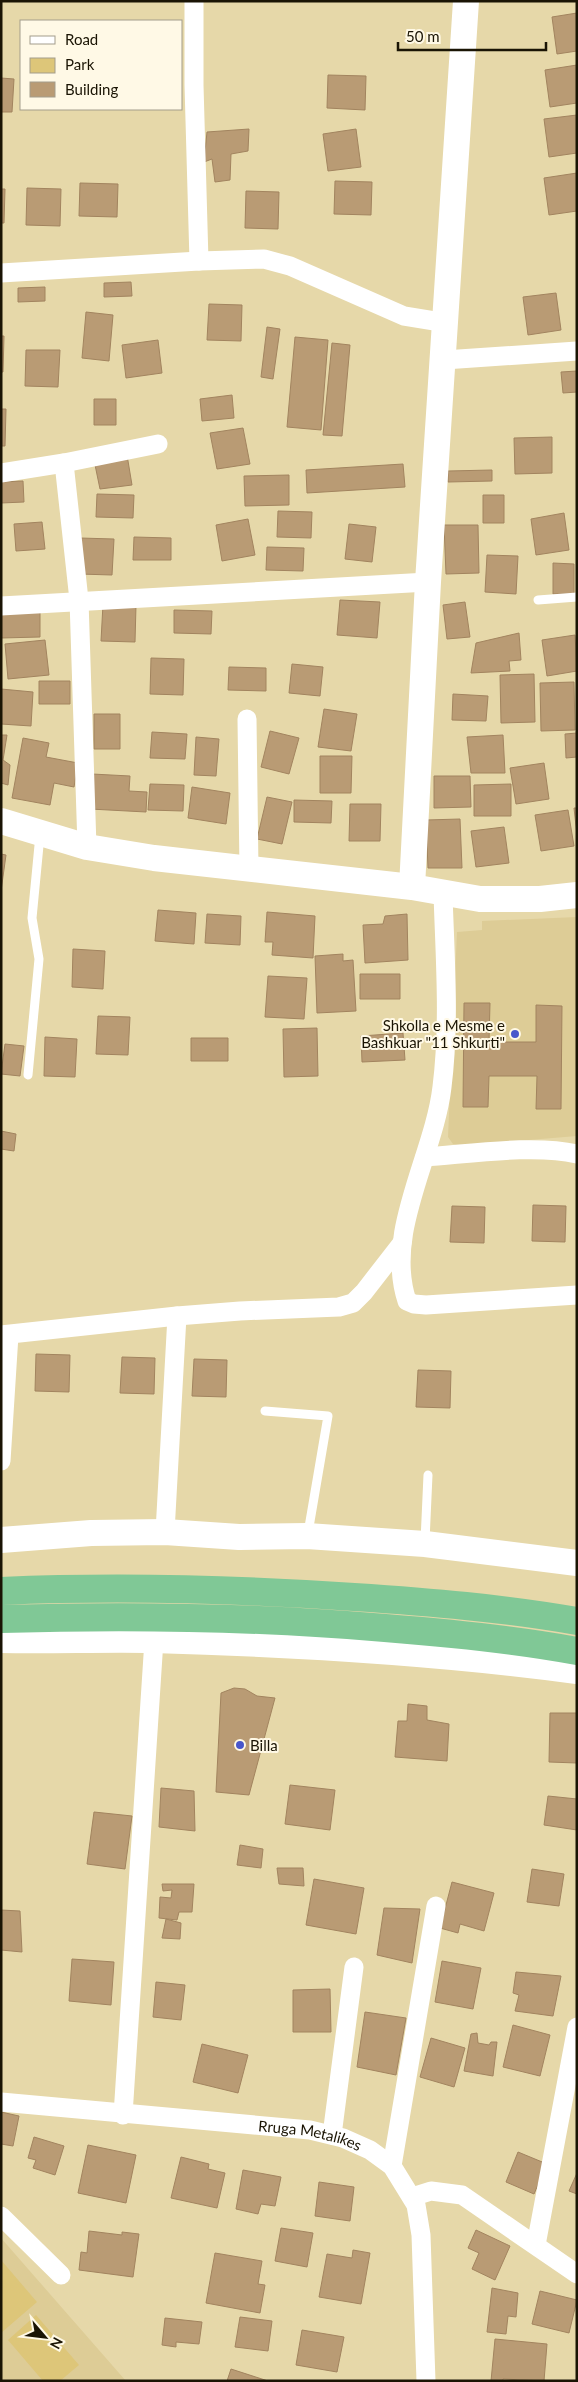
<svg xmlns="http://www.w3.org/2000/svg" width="578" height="2382" viewBox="0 0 578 2382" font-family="Lato,sans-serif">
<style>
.built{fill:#ddcc96}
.green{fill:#ddc679}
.building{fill:#b99b74;stroke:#a2845f}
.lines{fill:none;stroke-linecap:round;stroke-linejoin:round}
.lane{stroke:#fff;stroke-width:9}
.street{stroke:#fff;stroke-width:19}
.secondary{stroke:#fff;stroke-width:26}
.highway{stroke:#80c896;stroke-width:28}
.poi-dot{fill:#4856cb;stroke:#fff9e6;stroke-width:2}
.labels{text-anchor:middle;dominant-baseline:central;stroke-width:4;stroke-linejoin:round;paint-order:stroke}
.poi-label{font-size:15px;fill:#1a1404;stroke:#fff9e6;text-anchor:end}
.street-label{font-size:15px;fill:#1a1404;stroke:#fff9e6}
</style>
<rect width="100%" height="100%" fill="#e6d8a9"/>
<path class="built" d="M577 917V1136L459 1146 453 1144 448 1137 457 932 482 930V921Z
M1 2238 126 2381H1Z"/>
<path class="green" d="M1 2260 37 2302 1 2333Z
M36 2315 79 2365 60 2381H43L8 2340Z"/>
<path class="building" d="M577 13V51L557 54 552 17Z
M577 65V103L550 107 545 70Z
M328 75 366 76 365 110 327 108Z
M1 78 14 79 12 112H1Z
M577 115V153L549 157 544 119Z
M249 129 248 151 231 154 230 180 215 182 212 159 204 162 207 132Z
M356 129 361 167 328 171 323 134Z
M577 173V211L549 215 544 178Z
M335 181 372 182 371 215 334 214Z
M80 183 118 184 117 217 79 216Z
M27 188 61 189 60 226 26 225Z
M1 189H5L4 223H1Z
M246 191 279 192 278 229 245 228Z
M131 282 132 296 104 297V283Z
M45 287V301L18 302V288Z
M556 293 561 330 528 335 523 297Z
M209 304 242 305 241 341 207 340Z
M86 312 113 315 109 361 82 358Z
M267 327 280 329 273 379 261 377Z
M1 336H4L3 372H1Z
M295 337 328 340 321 430 287 427Z
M158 340 162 373 126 378 122 345Z
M332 343 350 345 342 436 323 435Z
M26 350H60L58 387 25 386Z
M577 371V392L563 393 561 372Z
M232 395 234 418 202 421 200 399Z
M94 399H116V425H94Z
M1 409H6L5 446H1Z
M243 428 250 464 217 469 210 433Z
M552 437V473L515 474 514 438Z
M127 455 132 485 100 489 94 460Z
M403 464 405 487 307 493 306 470Z
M492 470V481L448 482V471Z
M289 475V505L245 506 244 476Z
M23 481 24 502 1 503V482Z
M97 494 134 495 133 518 96 517Z
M483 495H504V523H483Z
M278 511 312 512 311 538 277 537Z
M564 513 569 550 536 555 531 519Z
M248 519 255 555 222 561 216 525Z
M42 522 45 549 16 551 14 524Z
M349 524 376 527 372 562 345 559Z
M444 525H478L479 573 446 574Z
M134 537 171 538V560H133Z
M80 538 114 539 112 575 79 574Z
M267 547 304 548 303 571 266 570Z
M487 555 518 556 516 594 485 592Z
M553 563 574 564V594H553Z
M340 600 380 602 377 638 337 635Z
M465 602 470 637 447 639 443 605Z
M103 604 136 605 135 642 101 641Z
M40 607V637L1 638V608Z
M174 610 212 611 211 634 174 633Z
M519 633 521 660 509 661 510 671 471 673 476 643Z
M575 635 577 671 547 676 542 640Z
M45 640 49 675 8 679 5 644Z
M151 658 184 659 183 695 150 694Z
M292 664 323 667 320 696 289 693Z
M229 667 266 668V691L228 690Z
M534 674 535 722 501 723 500 675Z
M39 681H70V704H39Z
M574 682 575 730 541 731 540 683Z
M1 689 33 692 31 726 1 724Z
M453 694 488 696 486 721 452 720Z
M324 709 357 714 351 751 318 747Z
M94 714H120V749H94Z
M270 731 299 738 289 774 261 767Z
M152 732 187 734 185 759 150 758Z
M577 733V757L566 758 565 734Z
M1 735H7L3 760 10 765 8 785 1 783Z
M503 735 505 773H471L467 737Z
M196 737 219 739 216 776 194 775Z
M23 738 49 743 46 757 78 763 74 787 54 783 50 805 12 798Z
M320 756H352L351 793H320Z
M544 763 549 799 516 804 510 768Z
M92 774 130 776 129 791 147 792 146 812 90 809Z
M434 776H470L471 807 434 808Z
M150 784 184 785 183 811 148 810Z
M511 784V816H474V785Z
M192 787 230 793 226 824 188 818Z
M267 797 292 802 282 844 257 839Z
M294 800 332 801 331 823 294 822Z
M350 804H381L380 841H349Z
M574 808H577V835Z
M568 810 574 846 541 851 535 815Z
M460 819 462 868H428L426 820Z
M504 827 509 863 476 867 471 831Z
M1 854 6 855 1 891Z
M158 910 196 913 194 944 155 941Z
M267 912 315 916 313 958 272 955 273 942H265Z
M207 914 241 916 240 945 205 943Z
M407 914 408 960 365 963 363 925 383 924 385 916Z
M73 949 105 951 103 989 72 987Z
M343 954V961L353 960 356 1011 317 1013 315 956Z
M360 974H400V999H360Z
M268 976 307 978 304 1019 265 1017Z
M464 1003H490L489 1042H536V1005L562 1006 561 1109H536L537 1076H489L488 1107H463Z
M98 1016 130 1017 128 1055 96 1054Z
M317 1028 318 1076 284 1077 283 1029Z
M403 1033 405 1060 362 1062 361 1036Z
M45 1037 77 1039 75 1077 44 1076Z
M191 1038H228V1061H191Z
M5 1044 24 1046 20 1076 1 1074Z
M1 1131 16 1134 14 1151 1 1149Z
M533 1205 566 1206 565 1242 532 1241Z
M452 1206 485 1207 484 1243 450 1242Z
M36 1354 70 1355 69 1392 35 1391Z
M122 1357 155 1358 154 1394 120 1393Z
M194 1359 227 1360 226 1397 192 1396Z
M418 1370 451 1371 450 1408 416 1407Z
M234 1688 245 1689 257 1696 275 1698 249 1795 216 1792 221 1693Z
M408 1704 427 1706V1720L449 1724 447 1761 395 1757 398 1721H407Z
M550 1713H577V1763L549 1762Z
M290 1785 335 1790 330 1830 285 1824Z
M161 1788 194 1791 195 1831 159 1827Z
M548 1796 577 1799V1830L544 1825Z
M94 1812 132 1816 125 1869 87 1864Z
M240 1845 263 1849 261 1868 237 1865Z
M277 1868H303L304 1886 279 1884Z
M532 1869 564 1874 559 1906 527 1902Z
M314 1879 364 1888 356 1934 306 1925Z
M452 1882 494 1893 484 1931 460 1924 458 1933 440 1928Z
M162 1884H194L192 1912H179L177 1920 159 1918 160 1897 171 1898 172 1890 163 1891Z
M384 1908 420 1909 412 1963 377 1955Z
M1 1910 20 1911 22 1952 1 1950Z
M166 1919 181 1923 180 1939 162 1938Z
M72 1959 114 1962 111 2005 69 2001Z
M442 1961 481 1968 473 2009 435 2002Z
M516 1972 561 1976 553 2016 515 2011 519 1995 513 1993Z
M156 1982 185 1985 181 2020 153 2017Z
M330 1989 331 2032H293V1990Z
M365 2012 406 2018 396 2075 357 2067Z
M513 2025 550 2035 540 2076 503 2067Z
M477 2033 478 2043 489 2045 491 2042H497L493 2076 464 2071 471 2034Z
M431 2038 465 2048 454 2087 420 2077Z
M202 2044 248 2055 238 2093 193 2082Z
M1 2112 19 2116 13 2146 1 2144Z
M34 2137 64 2146 55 2175 33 2168 36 2160 28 2158Z
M88 2145 136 2155 126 2203 78 2193Z
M518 2152 547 2164 534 2194 506 2182Z
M181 2157 209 2164 208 2169 225 2173 217 2208 171 2198Z
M243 2170 281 2177 275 2206 261 2204 258 2214 236 2209Z
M577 2173V2194L569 2191Z
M319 2182 354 2187 350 2221 315 2216Z
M281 2228 313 2233 307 2267 275 2261Z
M476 2230 510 2246 495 2280 472 2269 479 2253 468 2248Z
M89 2231 122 2235V2232L139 2234 133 2277 79 2270 81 2252 87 2253Z
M353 2250 370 2253 361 2304 319 2297 327 2254 352 2258Z
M215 2253 262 2261 258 2284 265 2285 260 2313 206 2303Z
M492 2288 518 2293 516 2317 508 2316 506 2334 487 2332Z
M540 2291 577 2300 569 2333 532 2324Z
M240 2317 272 2321 268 2351 235 2347Z
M165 2318 202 2322 199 2344 176 2342V2347L162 2345Z
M302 2330 344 2337 337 2372 296 2365Z
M495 2339 547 2344 544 2381 503 2379V2381H491Z
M231 2369 268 2381H227Z"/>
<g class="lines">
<path class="lane" d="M538 600 577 597
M28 1075 39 959 32 918 40 835
M265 1411 328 1416 308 1533
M425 1541 428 1475"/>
<g class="street">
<path d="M194 1V85L199 261"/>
<path d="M1 273 199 261 264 259 290 266 404 316 447 323"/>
<path d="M444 360 577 351"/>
<path d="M64 463 79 600 87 847"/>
<path d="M1 473 64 463 158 444"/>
<path d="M1 606 428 582"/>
<path d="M247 719 249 870"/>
<path d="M443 894C445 958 450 1023 442 1087 434 1156 384 1232 407 1301L414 1304 426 1305 577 1295"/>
<path d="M425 1157C469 1154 535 1144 577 1154"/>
<path d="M1 1335 177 1316 240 1311 339 1307 353 1303 364 1292 402 1243"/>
<path d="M1 1461 9 1335"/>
<path d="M165 1532 177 1316"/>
<path id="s1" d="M1 2102 310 2130 343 2138 370 2150 392 2166 416 2205 421 2235 426 2381"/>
<path d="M123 2115 154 1640"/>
<path d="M332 2135 354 1967"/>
<path d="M392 2166 436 1906"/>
<path d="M412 2197 431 2191 462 2195 577 2274"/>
<path d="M1 2216 61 2275"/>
<path d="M536 2245 577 2027"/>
</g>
<path class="secondary" d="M1 821 87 847 154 858 412 887 480 899H540L577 895
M412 887 428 582 466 1
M1 1540 91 1533 165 1532 239 1537 307 1536 425 1544 577 1563
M1 1640C52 1641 102 1639 153 1640 295 1644 436 1652 577 1671"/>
<path class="highway" d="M1 1591C119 1586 236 1589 354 1597 429 1602 503 1608 577 1621
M1 1619C130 1615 257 1617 385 1628 449 1633 513 1639 577 1651"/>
</g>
<g class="poi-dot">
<circle cx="515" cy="1034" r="5"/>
<circle cx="240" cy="1745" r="5"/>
</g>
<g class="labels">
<g class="poi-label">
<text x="505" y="1025">Shkolla e Mesme e<tspan x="505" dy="17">Bashkuar "11 Shkurti"</tspan></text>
<text x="250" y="1745" text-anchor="start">Billa</text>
</g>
<g class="street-label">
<text stroke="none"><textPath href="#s1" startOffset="311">Rruga Metalikes</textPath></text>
</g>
</g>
<rect width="578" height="2382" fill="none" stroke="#1a1404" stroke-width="5"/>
<rect x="20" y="20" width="162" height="90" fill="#fff9e6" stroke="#a39d8c"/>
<rect x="30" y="36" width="25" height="8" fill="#ffffff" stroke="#a39d8c"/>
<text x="65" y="45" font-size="15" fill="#1a1404">Road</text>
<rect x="30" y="58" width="25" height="15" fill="#ddc679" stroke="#a39d8c"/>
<text x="65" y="70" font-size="15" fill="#1a1404">Park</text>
<rect x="30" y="82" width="25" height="15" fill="#b99b74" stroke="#a39d8c"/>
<text x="65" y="95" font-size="15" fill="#1a1404">Building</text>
<g transform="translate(45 2337) rotate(118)" stroke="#fff9e6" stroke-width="4" paint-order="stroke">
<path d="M0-4L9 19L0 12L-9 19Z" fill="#1a1404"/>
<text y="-8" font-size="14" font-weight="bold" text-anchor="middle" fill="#1a1404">N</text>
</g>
<path d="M398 42v8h148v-8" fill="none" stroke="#1a1404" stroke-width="2.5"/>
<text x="406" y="42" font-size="15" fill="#1a1404" stroke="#fff9e6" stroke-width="4" paint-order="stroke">50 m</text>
</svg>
